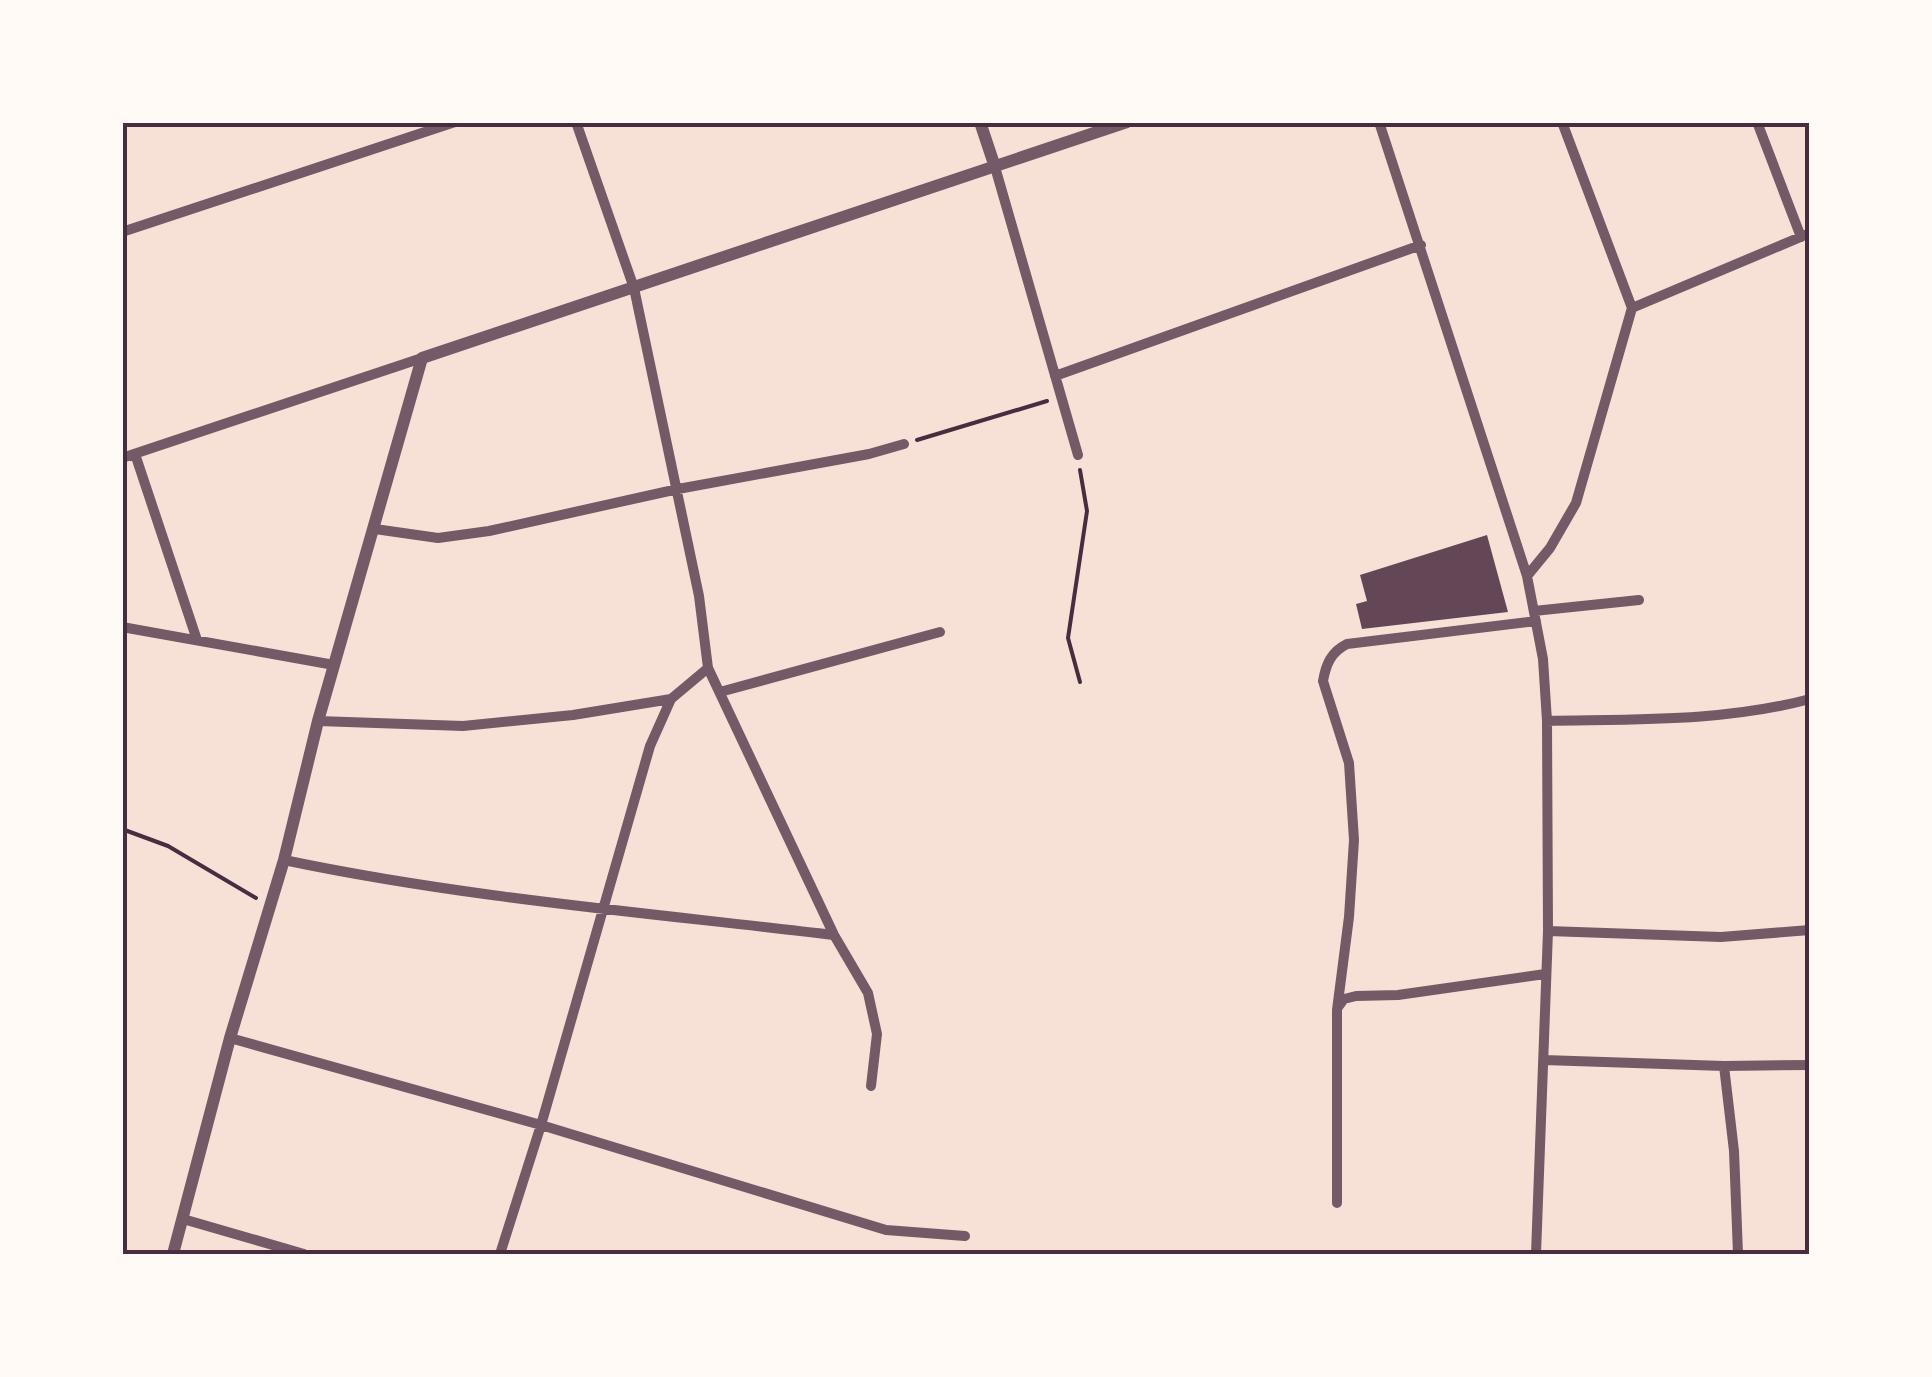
<svg xmlns="http://www.w3.org/2000/svg" width="1932" height="1377" viewBox="0 0 1932 1377" font-family="Arial,sans-serif">
<style>
.building{fill:#644757}
.lines{fill:none;stroke-linecap:round;stroke-linejoin:round}
.path{stroke:#4a2c40;stroke-width:4}
.minor{stroke:#755966;stroke-width:10}
.tertiary{stroke:#755966;stroke-width:12}
.neatline{fill:none;stroke:#4a2c40;stroke-width:4}
</style>
<rect width="100%" height="100%" fill="#f7e1d7"/>
<path class="building" d="M1487 535 1508 612 1362 629 1356 604 1367 601 1360 575Z"/>
<g class="lines">
<path class="path" d="M917 440 1047 401
M1080 682 1068 638 1087 511 1080 470
M122 829 168 846 256 898"/>
<path class="minor" d="M1379 122 1527 576 1543 659 1547 721 1548 931 1536 1254
M1562 122 1632 308
M1757 122 1801 237
M995 167 1078 455
M122 232 455 122
M1632 308 1810 233
M1055 376 1421 245
M135 454 197 640
M122 458 422 358
M375 529 438 538 489 531 678 489 869 454 904 444
M1527 576 1550 548 1576 503 1632 308
M1534 611 1639 600
M122 627 334 665
M708 668 834 935 868 993 877 1034 871 1086
M720 692 940 632
M318 721 463 726 573 715 671 699
M1547 721C1635 719 1724 722 1810 699
M284 860C465 898 650 913 834 935
M1548 931 1721 937 1810 930
M1338 1007 1344 999 1356 996 1398 995 1545 974
M230 1038 541 1125 886 1230 965 1236
M1544 1060 1724 1066 1810 1065
M1724 1066 1734 1151 1738 1254
M1337 1203V1010L1349 917 1354 840 1349 763 1323 681C1326 664 1331 652 1347 644L1536 621
M183 1219 304 1254
M500 1254 541 1125 650 746 671 699 708 668 699 596 634 288 576 122"/>
<path class="tertiary" d="M980 122 995 167
M173 1254 230 1038 284 860 318 721 422 358 1127 122"/>
</g>
<rect width="1932" height="1377" fill="none" stroke="#fffaf5" stroke-width="250"/>
<rect x="125" y="125" width="1682" height="1127" class="neatline"/>
</svg>
